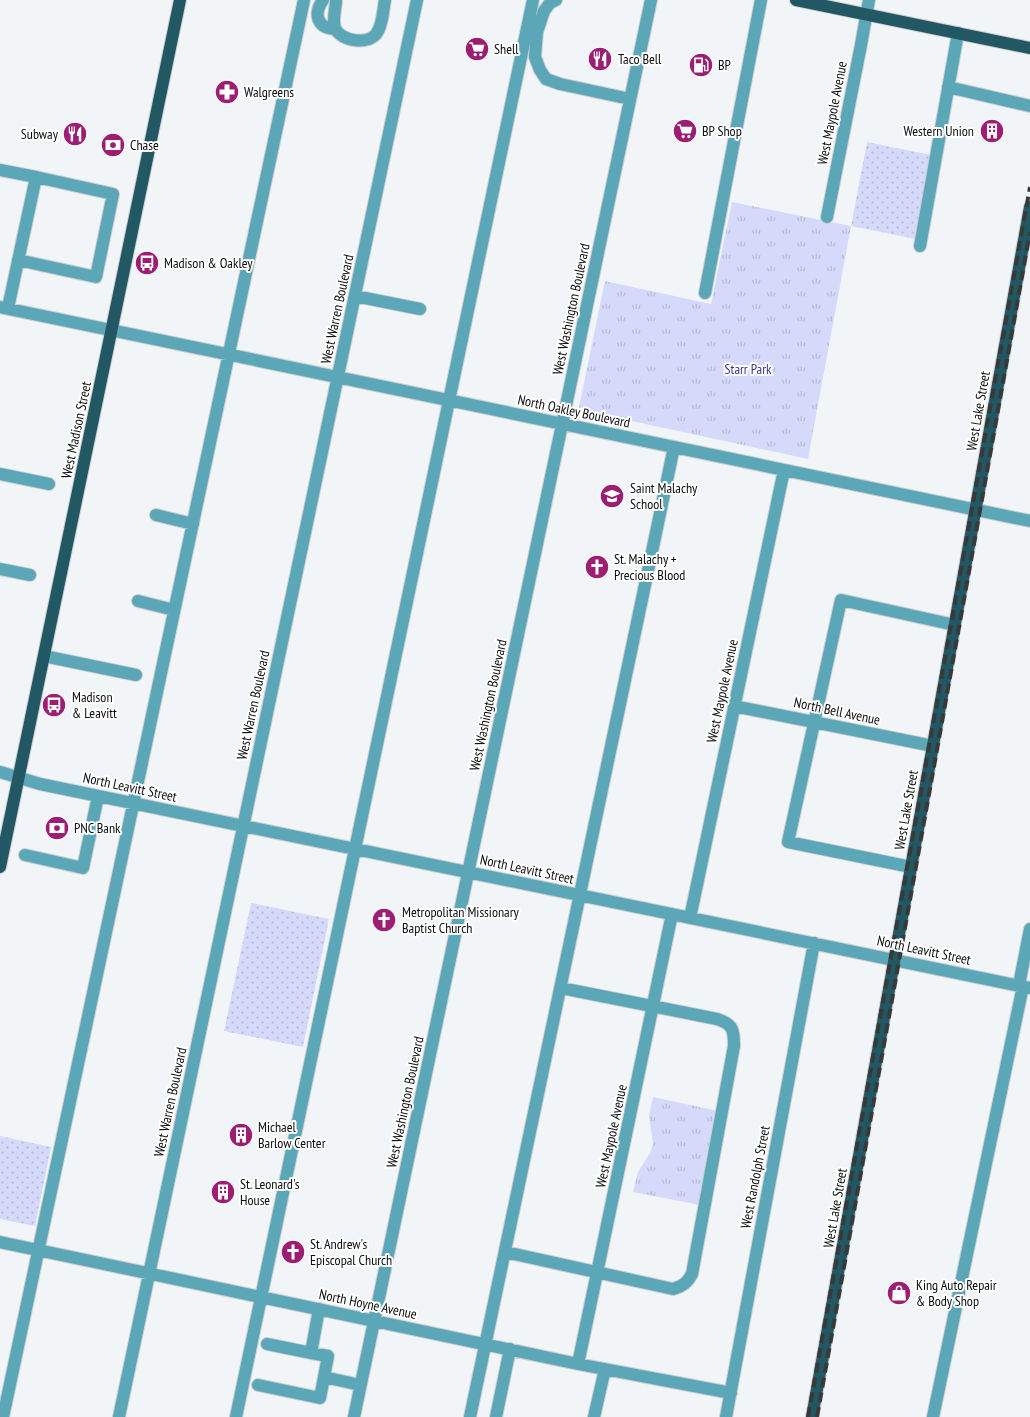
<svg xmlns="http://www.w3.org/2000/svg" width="1030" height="1417" viewBox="0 0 1030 1417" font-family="'PT Sans Narrow',sans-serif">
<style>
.grass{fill:url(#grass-dots)}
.park{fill:url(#park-tufts)}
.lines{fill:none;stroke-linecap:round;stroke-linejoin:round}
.minor-casing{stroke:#cdd0d2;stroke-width:14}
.major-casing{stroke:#cdd0d2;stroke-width:14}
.minor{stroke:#5ba6b7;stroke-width:12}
.major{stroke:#225864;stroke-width:12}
.rail{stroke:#383a3a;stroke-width:4;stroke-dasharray:10 5;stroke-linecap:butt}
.labels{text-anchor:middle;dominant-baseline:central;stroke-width:4;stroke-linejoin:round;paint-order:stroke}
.poi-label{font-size:14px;fill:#0b0c0c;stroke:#fff;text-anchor:start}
.street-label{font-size:14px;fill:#0b0c0c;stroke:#fff}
.park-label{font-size:14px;fill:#3a3590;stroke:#fff}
</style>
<defs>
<pattern id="grass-dots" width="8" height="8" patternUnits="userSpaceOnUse" patternTransform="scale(1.25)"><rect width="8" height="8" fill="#d6dafa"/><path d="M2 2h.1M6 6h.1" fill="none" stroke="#b6bad5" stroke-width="1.8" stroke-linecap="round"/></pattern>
<pattern id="park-tufts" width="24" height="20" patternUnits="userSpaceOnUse" patternTransform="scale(1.25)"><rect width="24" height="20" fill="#d6dafa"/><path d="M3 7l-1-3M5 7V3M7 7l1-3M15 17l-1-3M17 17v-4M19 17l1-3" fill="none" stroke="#b6bad5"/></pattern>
</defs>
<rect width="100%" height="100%" fill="#f2f5f8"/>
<path class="grass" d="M867 142 931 155 916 239 851 226Z
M251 903 329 919 303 1047 224 1031Z
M0 1136 51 1147 35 1226 0 1219Z"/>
<path class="park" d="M732 202 851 226 808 459 585 411 581 410 579 407 605 281 711 304Z
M653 1097 718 1111 700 1205 633 1192 638 1172 650 1153 653 1143 649 1116Z"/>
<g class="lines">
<g class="minor-casing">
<path id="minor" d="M323 0C313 14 317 28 335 29
M336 0C336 9 332 19 335 28 341 42 371 46 378 31 383 22 383 10 385 0
M556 0 550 3 544 11 537 32 535 57 540 70 546 79 560 84 630 99
M948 87 1030 106
M0 170 36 177 8 308
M827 217 861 45 869 0
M920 246 958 33
M18 260 96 277 113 194 36 177
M705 293 761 0
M355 296 420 309
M0 307 1030 521
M0 474 49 484
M156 515 193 524
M0 569 30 575
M138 601 174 610
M44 656 136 675
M734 706 933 746
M0 772 40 784 1030 988
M25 855 83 868 98 796
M911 867 788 842 841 600 955 625
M690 918 784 470
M1019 985 1030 929
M0 1242 578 1364 731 1393
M505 1252 673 1289C683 1286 687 1283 692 1274L734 1046C734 1030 733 1024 717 1019L561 988
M267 1344 311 1353 319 1309
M578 1364 672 914
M324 1377 360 1385
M258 1385 320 1398 328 1356 311 1353
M3 1417 304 0
M119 1417 417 0
M236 1417 533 0
M354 1417 651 0
M470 1417 674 447
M496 1417 510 1349
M594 1417 605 1369
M726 1417 814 943
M933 1417 1023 986"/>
</g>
<g class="major-casing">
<path id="major" d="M796 0 1030 48
M0 867 180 0
M812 1417 1030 207"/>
</g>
<use href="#minor" class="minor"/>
<use href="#major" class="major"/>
<path class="rail" d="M808 1417 1030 187
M817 1417 1030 232"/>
</g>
<defs>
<g id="supermarket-disc" transform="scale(1.25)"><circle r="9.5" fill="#9c1d72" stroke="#fff"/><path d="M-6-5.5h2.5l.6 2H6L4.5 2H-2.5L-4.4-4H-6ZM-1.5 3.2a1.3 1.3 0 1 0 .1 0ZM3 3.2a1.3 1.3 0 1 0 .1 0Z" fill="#fff"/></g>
<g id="restaurant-disc" transform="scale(1.25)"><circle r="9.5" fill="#9c1d72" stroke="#fff"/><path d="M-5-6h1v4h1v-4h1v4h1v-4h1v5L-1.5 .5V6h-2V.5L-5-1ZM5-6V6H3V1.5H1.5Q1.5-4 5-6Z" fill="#fff"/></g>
<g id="fuel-disc" transform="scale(1.25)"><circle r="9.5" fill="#9c1d72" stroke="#fff"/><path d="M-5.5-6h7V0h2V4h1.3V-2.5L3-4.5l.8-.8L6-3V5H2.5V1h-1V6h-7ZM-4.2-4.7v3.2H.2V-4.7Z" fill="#fff"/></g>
<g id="pharmacy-disc" transform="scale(1.25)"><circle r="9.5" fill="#9c1d72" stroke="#fff"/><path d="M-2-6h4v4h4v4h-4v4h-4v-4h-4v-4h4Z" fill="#fff"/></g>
<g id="building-disc" transform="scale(1.25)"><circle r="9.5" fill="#9c1d72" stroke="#fff"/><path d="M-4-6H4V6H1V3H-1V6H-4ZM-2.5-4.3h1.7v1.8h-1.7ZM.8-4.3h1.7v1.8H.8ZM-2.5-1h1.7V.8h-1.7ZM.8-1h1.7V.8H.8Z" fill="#fff"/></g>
<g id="bank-disc" transform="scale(1.25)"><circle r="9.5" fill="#9c1d72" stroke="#fff"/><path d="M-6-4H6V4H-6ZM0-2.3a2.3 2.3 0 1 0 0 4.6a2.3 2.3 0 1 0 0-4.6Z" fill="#fff"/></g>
<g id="bus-disc" transform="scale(1.25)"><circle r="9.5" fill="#9c1d72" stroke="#fff"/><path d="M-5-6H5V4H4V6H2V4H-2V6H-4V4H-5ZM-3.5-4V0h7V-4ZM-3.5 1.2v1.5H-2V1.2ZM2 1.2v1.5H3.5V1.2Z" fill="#fff"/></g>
<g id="school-disc" transform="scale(1.25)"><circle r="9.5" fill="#9c1d72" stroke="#fff"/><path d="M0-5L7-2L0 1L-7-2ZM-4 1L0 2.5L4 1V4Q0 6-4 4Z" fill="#fff"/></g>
<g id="church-disc" transform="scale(1.25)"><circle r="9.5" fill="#9c1d72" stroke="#fff"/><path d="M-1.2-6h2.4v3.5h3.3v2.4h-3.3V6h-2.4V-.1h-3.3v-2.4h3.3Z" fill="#fff"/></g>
<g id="shop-disc" transform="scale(1.25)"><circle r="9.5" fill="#9c1d72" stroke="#fff"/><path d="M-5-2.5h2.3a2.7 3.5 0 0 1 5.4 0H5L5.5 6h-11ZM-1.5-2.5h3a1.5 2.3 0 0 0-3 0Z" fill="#fff"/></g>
</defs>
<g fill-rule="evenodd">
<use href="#supermarket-disc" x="477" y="49"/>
<use href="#restaurant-disc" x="600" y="59"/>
<use href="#fuel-disc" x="701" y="65"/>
<use href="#pharmacy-disc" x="227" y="92"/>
<use href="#supermarket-disc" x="685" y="131"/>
<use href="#building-disc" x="992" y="131"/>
<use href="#restaurant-disc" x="75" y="134"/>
<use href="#bank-disc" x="113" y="145"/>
<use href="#bus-disc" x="147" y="263"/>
<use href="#school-disc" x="612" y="496"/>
<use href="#church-disc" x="597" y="567"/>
<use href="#bus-disc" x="54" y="705"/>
<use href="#bank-disc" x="57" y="828"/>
<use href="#church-disc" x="384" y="920"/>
<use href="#building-disc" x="241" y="1135"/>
<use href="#building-disc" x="223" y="1192"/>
<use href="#church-disc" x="293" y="1252"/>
<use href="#shop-disc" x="899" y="1293"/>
</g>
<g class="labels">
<g class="poi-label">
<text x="494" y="49">Shell</text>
<text x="618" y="59">Taco Bell</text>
<text x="718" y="65">BP</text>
<text x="244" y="92">Walgreens</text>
<text x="702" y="131">BP Shop</text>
<text x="974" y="131" text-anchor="end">Western Union</text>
<text x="58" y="134" text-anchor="end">Subway</text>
<text x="130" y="145">Chase</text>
<text x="164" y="263">Madison &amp; Oakley</text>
<text x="630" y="488">Saint Malachy<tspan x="630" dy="16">School</tspan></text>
<text x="614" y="559">St. Malachy +<tspan x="614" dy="16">Precious Blood</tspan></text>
<text x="72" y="697">Madison<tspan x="72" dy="16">&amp; Leavitt</tspan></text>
<text x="74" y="828">PNC Bank</text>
<text x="402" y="912">Metropolitan Missionary<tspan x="402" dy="16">Baptist Church</tspan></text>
<text x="258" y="1127">Michael<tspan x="258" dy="16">Barlow Center</tspan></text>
<text x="240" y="1184">St. Leonard's<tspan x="240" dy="16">House</tspan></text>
<text x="310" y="1244">St. Andrew's<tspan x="310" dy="16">Episcopal Church</tspan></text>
<text x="916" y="1285">King Auto Repair<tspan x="916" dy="16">&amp; Body Shop</tspan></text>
</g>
<g class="street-label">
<text transform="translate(832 113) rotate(-79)">West Maypole Avenue</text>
<text transform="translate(337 309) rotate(-78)">West Warren Boulevard</text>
<text transform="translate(571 309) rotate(-78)">West Washington Boulevard</text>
<text transform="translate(574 411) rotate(12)">North Oakley Boulevard</text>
<text transform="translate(978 411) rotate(-80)">West Lake Street</text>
<text transform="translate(76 430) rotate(-78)">West Madison Street</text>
<text transform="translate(722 691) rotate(-78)">West Maypole Avenue</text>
<text transform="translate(253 705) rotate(-78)">West Warren Boulevard</text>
<text transform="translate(488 705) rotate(-78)">West Washington Boulevard</text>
<text transform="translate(837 711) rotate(12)">North Bell Avenue</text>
<text transform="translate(130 787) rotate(12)">North Leavitt Street</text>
<text transform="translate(906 810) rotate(-80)">West Lake Street</text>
<text transform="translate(527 869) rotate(12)">North Leavitt Street</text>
<text transform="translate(924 950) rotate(12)">North Leavitt Street</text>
<text transform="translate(170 1102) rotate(-78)">West Warren Boulevard</text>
<text transform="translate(405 1102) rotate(-78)">West Washington Boulevard</text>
<text transform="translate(611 1136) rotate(-78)">West Maypole Avenue</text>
<text transform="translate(755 1177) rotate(-79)">West Randolph Street</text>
<text transform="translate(835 1208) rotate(-80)">West Lake Street</text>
<text transform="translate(368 1304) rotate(12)">North Hoyne Avenue</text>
</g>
<g class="park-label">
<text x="748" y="369">Starr Park</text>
</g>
</g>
</svg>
